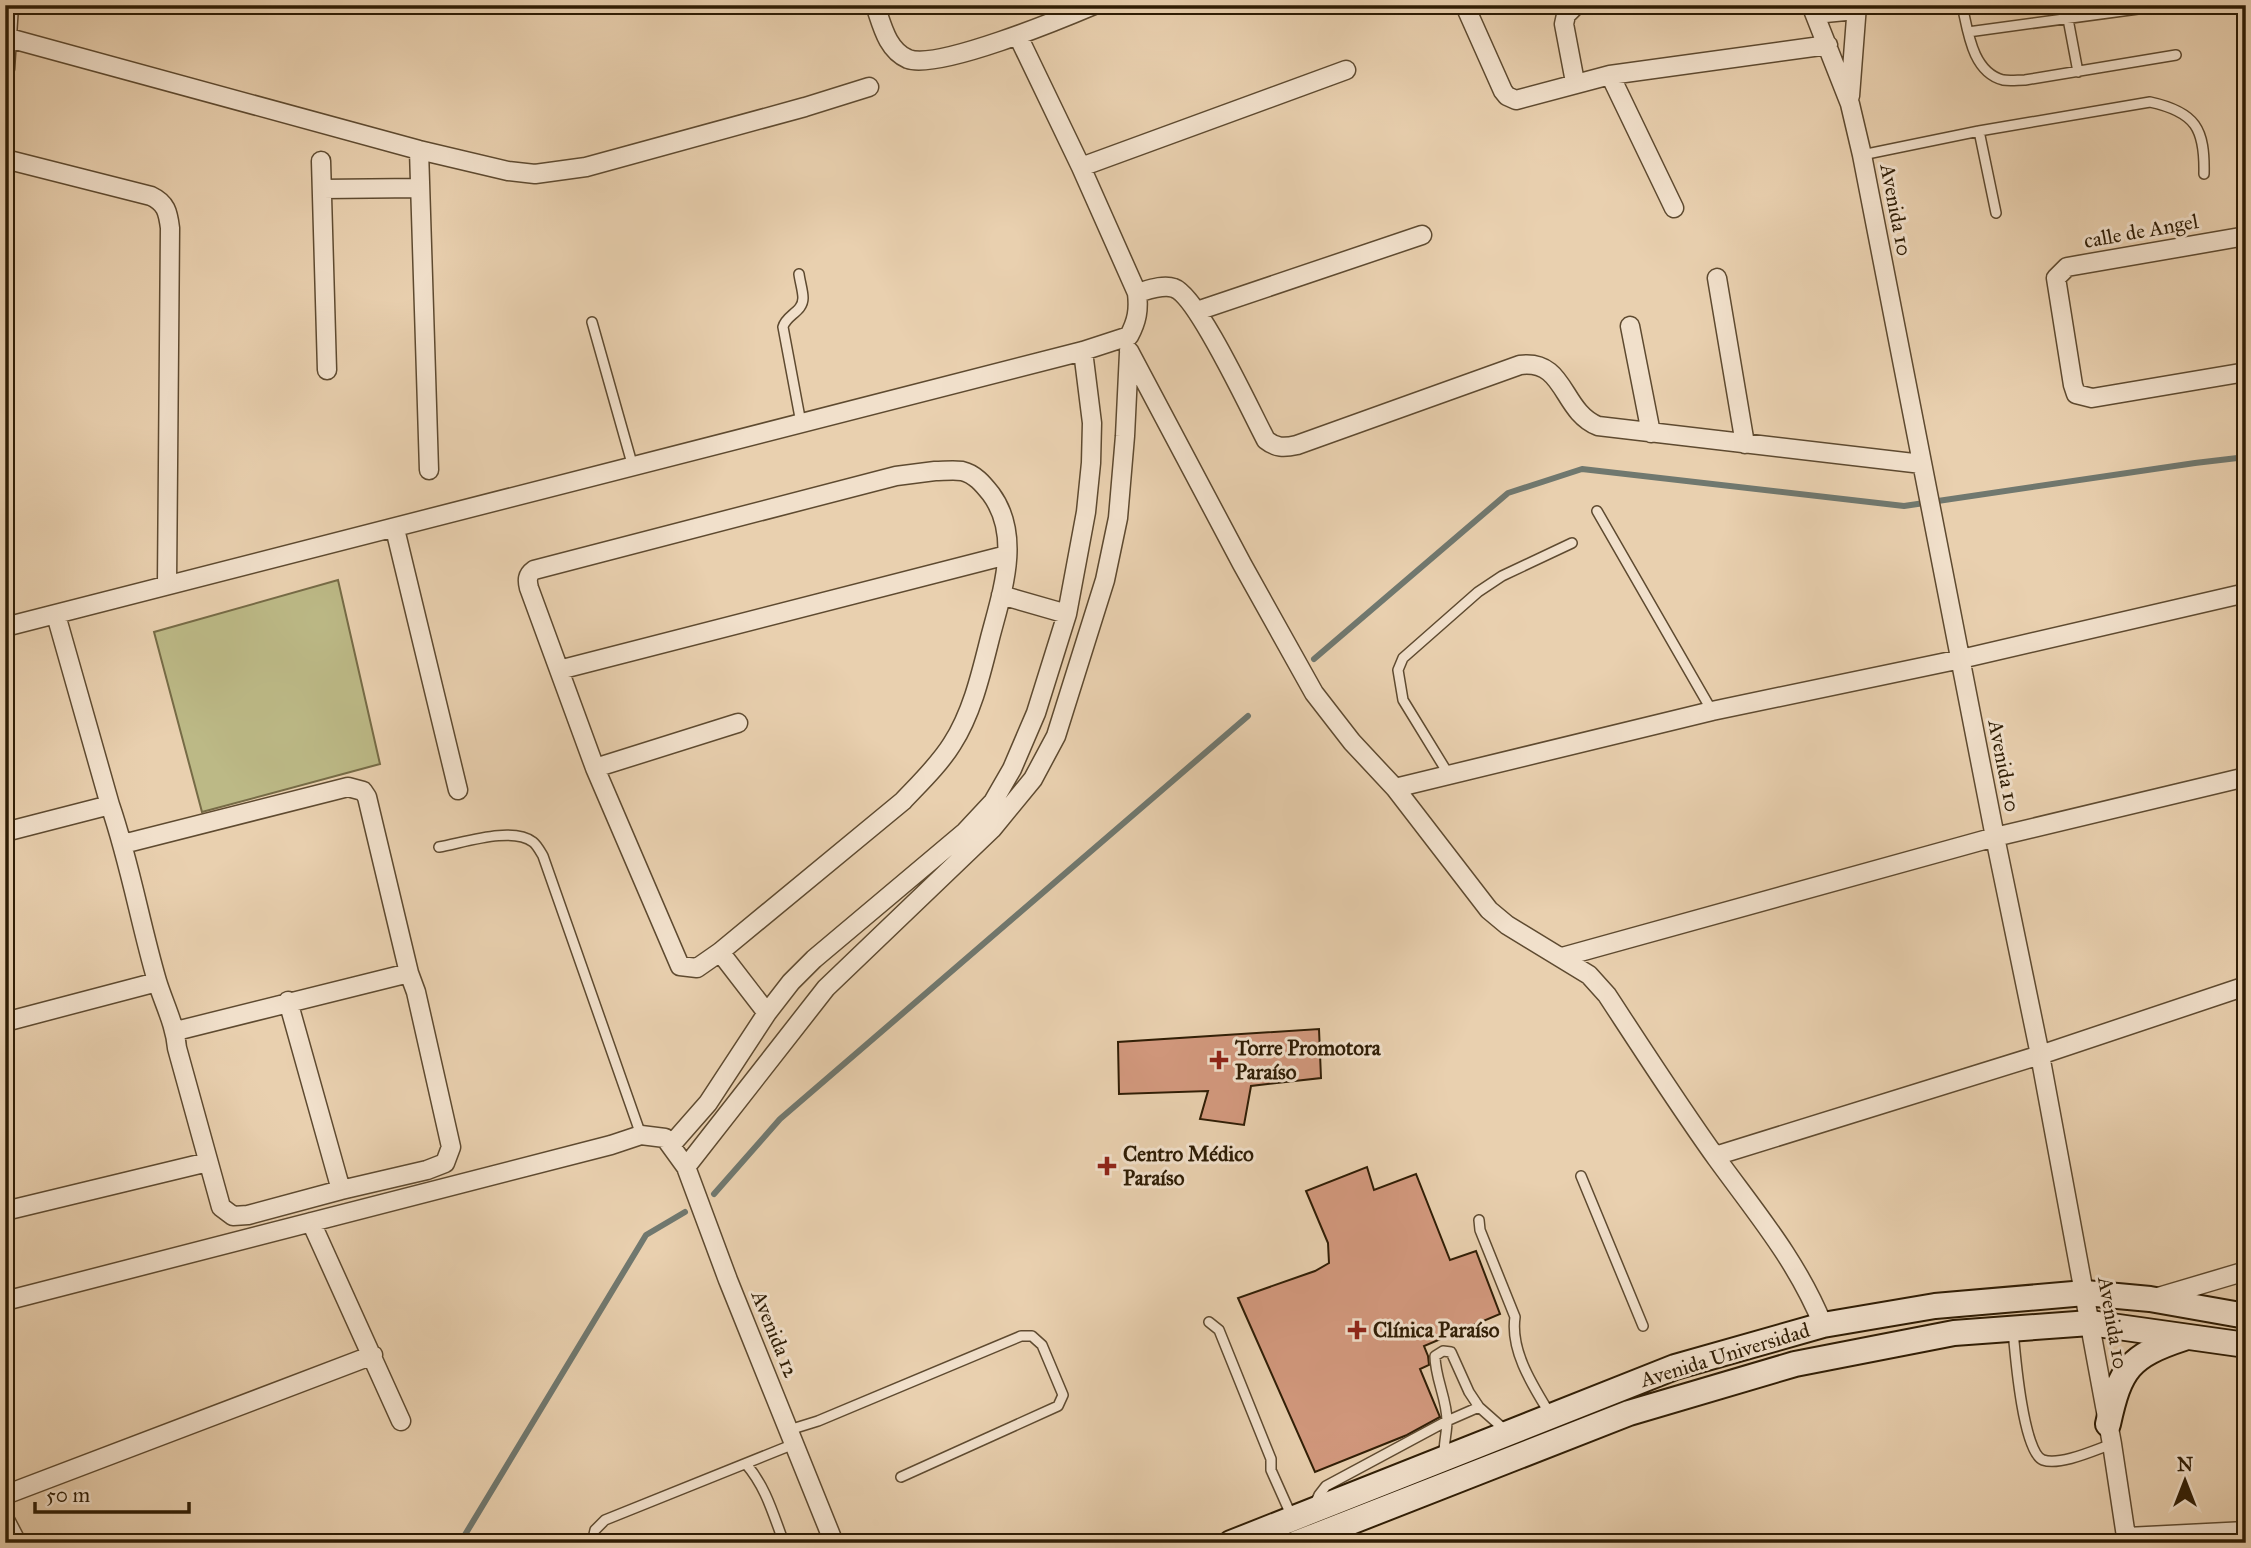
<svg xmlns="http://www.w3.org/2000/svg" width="2251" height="1548" viewBox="0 0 2251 1548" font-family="'IM FELL Great Primer',serif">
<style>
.garden{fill:#bcb986;stroke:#766b46;stroke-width:2}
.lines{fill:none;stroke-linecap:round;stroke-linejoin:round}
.stream{stroke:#70786f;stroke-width:6}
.building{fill:#d3997e;stroke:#2f1d05;stroke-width:2}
.lane-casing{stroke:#5e4a30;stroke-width:12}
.street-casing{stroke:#5e4a30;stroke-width:21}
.secondary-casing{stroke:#2f1d05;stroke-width:28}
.lane{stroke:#f1e0cb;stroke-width:9}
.street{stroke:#f1e0cb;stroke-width:18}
.secondary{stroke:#f1e0cb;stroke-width:24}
.poi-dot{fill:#8f2418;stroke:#f1e0cb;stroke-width:2.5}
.labels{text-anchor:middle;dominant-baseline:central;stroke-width:6;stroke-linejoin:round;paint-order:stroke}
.street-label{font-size:21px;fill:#2f1d05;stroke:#f1e0cb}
.poi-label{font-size:21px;font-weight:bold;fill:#2f1d05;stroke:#f1e0cb;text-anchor:start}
</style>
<rect width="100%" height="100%" fill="#e9d0af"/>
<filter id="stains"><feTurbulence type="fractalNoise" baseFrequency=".00286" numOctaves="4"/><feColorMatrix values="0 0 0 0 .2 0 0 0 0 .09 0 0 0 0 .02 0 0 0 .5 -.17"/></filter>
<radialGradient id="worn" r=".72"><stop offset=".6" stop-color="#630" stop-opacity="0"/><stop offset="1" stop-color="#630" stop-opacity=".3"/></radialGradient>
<path class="garden" d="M338 580 380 764 202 812 154 632Z"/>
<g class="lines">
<path class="stream" d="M1314 659 1508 493 1582 469 1904 506 2195 463 2246 457
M714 1194 780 1119 1248 716
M460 1543 646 1235 685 1212"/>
</g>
<path class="building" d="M1319 1029 1321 1078 1251 1086 1244 1125 1200 1119 1208 1091 1119 1094 1118 1042Z
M1367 1167 1374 1190 1416 1174 1450 1260 1476 1251 1500 1314 1424 1346 1428 1356 1429 1365 1420 1369 1440 1417 1407 1435 1315 1472 1238 1298 1315 1271 1329 1263 1328 1243 1306 1191Z"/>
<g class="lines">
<g class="lane-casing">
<path id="lane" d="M1962 5C1968 31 1972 72 2003 80 2010 81 2018 80 2025 80L2176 55
M2068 19 2078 72
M1968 32 2160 6
M1979 131 1996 213
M1862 155 1979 131 2150 102C2196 112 2205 129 2204 174
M799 274C800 282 803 291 803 298 803 312 786 315 783 327L801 423
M592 322 633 467
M1597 511 1712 711
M1449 775 1403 700 1398 670 1403 658 1478 592 1502 576 1572 543
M439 847C463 843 512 826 533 842 537 845 540 851 543 856L641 1135
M1581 1176 1643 1326
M1479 1220 1480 1230 1515 1317C1510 1351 1533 1386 1550 1414
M1209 1322 1219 1330 1271 1459V1470L1292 1517
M2013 1330C2015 1353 2023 1453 2043 1460 2060 1466 2095 1450 2112 1444
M789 1430 818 1421 1021 1336H1032L1042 1345 1063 1395 1058 1406 901 1477
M1444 1454C1444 1442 1447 1431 1447 1421 1447 1399 1435 1378 1435 1356L1443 1351 1451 1352 1469 1392 1479 1407
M746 1464C766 1487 773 1514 784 1543
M1314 1506 1319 1495 1326 1486 1447 1421 1479 1407 1505 1430
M592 1543 595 1530 605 1520 794 1444"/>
</g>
<g class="street-casing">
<path id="street" d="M875 5C882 25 887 50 908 59 938 70 1061 19 1094 5
M1811 5 1850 104 1862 155 1995 837 2040 1055 2112 1444 2127 1543
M1466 8 1503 91 1507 96 1516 100 1610 75 1828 45
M1815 14 1856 10
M5 37 419 150 508 171 535 174 586 167 805 107 869 87
M5 69 9 5
M1610 75 1674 208
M1575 82 1564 24 1566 15 1576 5
M1850 96 1857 5
M419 150 429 470
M5 159 151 196C166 203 168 212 170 228L167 584
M321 161 327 370
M1081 167 1346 70
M322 189 419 188
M2246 236 2067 267 2056 278 2073 385 2076 394 2092 398 2246 372
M1717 278 1745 444
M1137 293C1148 290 1163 284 1174 288 1198 296 1251 412 1266 440 1276 448 1284 448 1297 445L1520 365C1566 359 1561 411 1598 426L1922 464
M1197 311 1422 235
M1630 326 1651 433
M1129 351 1242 564 1314 693 1352 742 1395 788 1489 910 1507 925 1589 975 1607 995C1643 1050 1679 1106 1717 1159 1757 1214 1797 1261 1823 1325
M935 471C943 471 954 470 962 471 975 474 983 484 991 494 1022 536 1002 592 990 638 981 674 972 713 952 744 939 765 920 783 903 801L720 952 697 968 680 966 595 768 529 588C527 580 527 575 534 570L896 476Z
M395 529 458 790
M1001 595 1067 614
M56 615 110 805
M5 627 1083 351 1129 336C1137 321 1139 310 1137 293L1081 167 1018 36
M559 670 1007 555
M595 768 738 723
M1395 788 1712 711 1961 659 2246 593
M5 832 110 805C130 863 140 923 157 981 164 1004 175 1024 177 1048L221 1207 233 1216 248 1215 341 1190 427 1170 445 1163 451 1147 416 992 409 973 367 797 363 791 348 787 123 844
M720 952 767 1013
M1562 957 1995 837 2246 777
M288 1001 341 1190
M5 1022 157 982
M176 1031 409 973
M672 1144 708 1103 767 1013 791 982 814 959 965 832 993 802 1012 769 1036 713 1067 614 1086 512 1091 463 1092 423 1083 351
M1715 1156 2040 1055 2246 986
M686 1167 826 988 992 829 1033 779 1056 736 1105 580 1118 518 1125 436 1129 353
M5 1211 208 1162
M311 1222 401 1421
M2155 1298 2246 1271
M5 1301 611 1145 641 1135 665 1138 686 1167 728 1280 834 1543
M5 1495 373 1355
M5 1520 17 1543
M2127 1537 2246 1531"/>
</g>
<g class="secondary-casing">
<path id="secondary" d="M2108 1424C2120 1369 2129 1356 2184 1338
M1231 1543 1675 1367 1823 1325 1935 1306 2085 1293 2150 1299 2246 1316
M1297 1543 1629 1413 1795 1364 1954 1333 2090 1323 2246 1345"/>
</g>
<use href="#lane" class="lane"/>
<use href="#street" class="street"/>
<use href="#secondary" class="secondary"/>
</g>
<g class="poi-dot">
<path d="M1215.5 1049.5h7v7h7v7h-7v7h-7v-7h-7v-7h7z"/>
<path d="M1103.5 1155.5h7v7h7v7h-7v7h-7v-7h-7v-7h7z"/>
<path d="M1353.5 1319.5h7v7h7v7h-7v7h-7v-7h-7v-7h7z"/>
</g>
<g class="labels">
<g class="street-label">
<text transform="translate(1896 210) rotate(79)">Avenida 10</text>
<text transform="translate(2141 231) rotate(-10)">calle de Angel</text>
<text transform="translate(2004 766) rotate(79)">Avenida 10</text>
<text transform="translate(2113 1323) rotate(80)">Avenida 10</text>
<text transform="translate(775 1334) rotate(68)">Avenida 12</text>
<text transform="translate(1725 1355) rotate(-17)">Avenida Universidad</text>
</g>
<g class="poi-label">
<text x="1235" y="1048">Torre Promotora<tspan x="1235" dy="24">Paraíso</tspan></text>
<text x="1123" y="1154">Centro Médico<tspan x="1123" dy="24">Paraíso</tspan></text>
<text x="1373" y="1330">Clínica Paraíso</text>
</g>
</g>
<rect width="2251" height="1548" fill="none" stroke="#e9d0af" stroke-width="28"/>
<rect x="7" y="7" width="2237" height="1534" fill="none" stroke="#2f1d05" stroke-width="3.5"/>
<rect x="14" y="14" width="2223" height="1520" fill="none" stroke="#2f1d05" stroke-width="2"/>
<g transform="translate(2185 1481)" stroke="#f1e0cb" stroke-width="5" paint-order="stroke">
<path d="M0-5L12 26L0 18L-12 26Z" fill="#2f1d05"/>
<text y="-10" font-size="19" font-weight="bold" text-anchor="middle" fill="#2f1d05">N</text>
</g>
<path d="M35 1502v10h154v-10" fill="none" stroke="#2f1d05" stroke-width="3.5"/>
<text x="46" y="1502" font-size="21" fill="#2f1d05" stroke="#f1e0cb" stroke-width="5" paint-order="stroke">50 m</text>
<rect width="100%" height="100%" filter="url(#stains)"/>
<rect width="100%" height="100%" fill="url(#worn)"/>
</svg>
